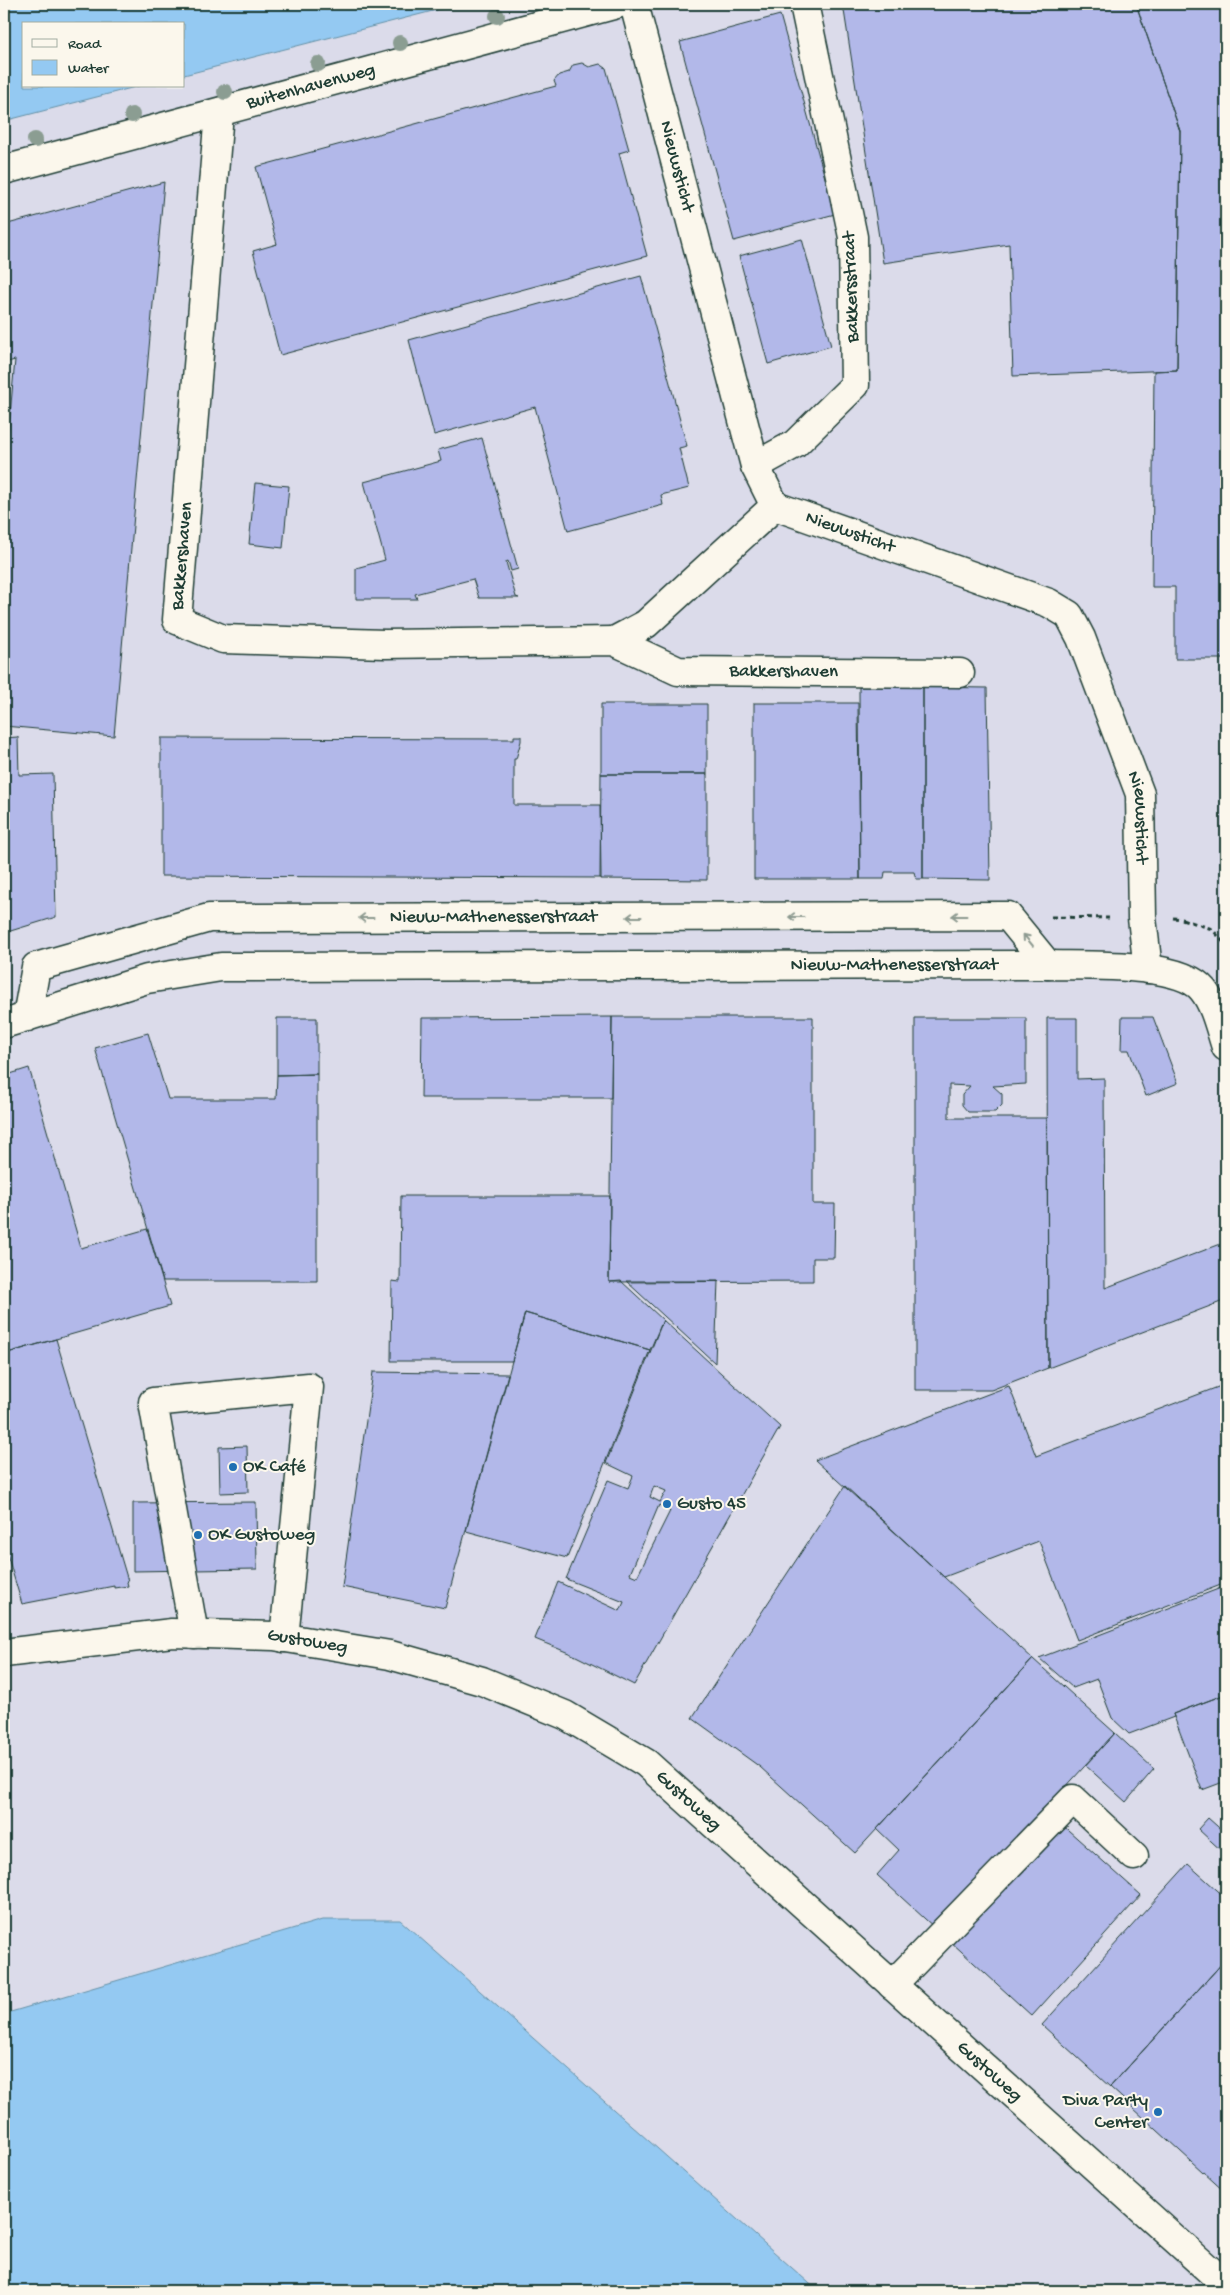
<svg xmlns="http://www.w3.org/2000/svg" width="1230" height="2295" viewBox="0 0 1230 2295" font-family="'Gochi Hand',sans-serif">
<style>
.built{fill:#dbdbea}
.water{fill:#94c9f2;stroke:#6591a6}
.building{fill:#b2b8e9;stroke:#1f3d34;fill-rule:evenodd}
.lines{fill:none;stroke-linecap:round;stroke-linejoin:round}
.minor-casing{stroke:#1f3d34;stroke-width:31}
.path{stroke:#1f3d34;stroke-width:3;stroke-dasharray:5 4;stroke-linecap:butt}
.minor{stroke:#fbf7ec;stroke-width:28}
.tree{fill:#8b9d92}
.oneway{stroke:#8d9a90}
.poi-dot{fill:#1f6fb2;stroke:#fbf7ec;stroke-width:2}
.labels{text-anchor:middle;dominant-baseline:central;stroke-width:4;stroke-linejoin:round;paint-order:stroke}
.street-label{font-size:19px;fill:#1f3d34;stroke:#fbf7ec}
.poi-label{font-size:19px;fill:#1f3d34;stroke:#fbf7ec;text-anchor:start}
</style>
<rect width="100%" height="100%" fill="#eceaeb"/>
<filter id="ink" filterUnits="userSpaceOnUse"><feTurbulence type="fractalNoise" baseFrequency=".02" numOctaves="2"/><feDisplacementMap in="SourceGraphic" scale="10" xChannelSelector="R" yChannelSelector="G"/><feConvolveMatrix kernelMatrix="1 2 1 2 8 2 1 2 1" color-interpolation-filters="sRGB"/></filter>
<g filter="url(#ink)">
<path class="built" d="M127 4H1226V2291H4V38L24 86H184V24Z"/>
<path class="water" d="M4 4H460L184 75V24H24V86H139L4 121Z
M322 1920H400L818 2291H4V2014Z"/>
<path class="building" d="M843 4H1136L1180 131 1177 370 1013 376 1009 244 883 263Z
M1136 4H1226V659H1175V587H1152L1154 371 1177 370 1180 131Z
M780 15 835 214 734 241 680 42Z
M582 63 589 67 600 64 606 68 629 150 619 153 647 256 280 355 253 251 277 244 256 167 556 86 554 81 559 75 569 72 573 65Z
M164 182 114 736 4 726V481L15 360 4 363V225Z
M802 239 831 346 768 364 739 256Z
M641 276 687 446 679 448 689 488 661 495 663 505 568 531 535 407 434 435 409 340Z
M482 438 518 569 511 571 508 561 506 562 516 597 519 598H479L473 579 415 594 417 599H356V568L385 560 364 482 441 461 438 450Z
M255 483 289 486 283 548 249 544Z
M859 687H923V879H916L914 872H885L884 879H860Z
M923 687 987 688 990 880 923 879Z
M754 703H858L860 879H754Z
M601 704H707V774H601Z
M514 736H521V741L516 759H514V805H600L601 878 161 876V738L514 739Z
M18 737 19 775 53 774 56 917 4 933V738Z
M601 774H707V880L600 879Z
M612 1017H813V1204H835L834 1258H813V1281L609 1282Z
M612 1017 611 1098H421L422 1018Z
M1122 1017H1153L1178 1083 1146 1096 1129 1050H1121Z
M277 1018H317V1074L277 1075Z
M915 1018H1026V1084L993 1086 1002 1094V1105L995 1112H968L962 1105V1095L970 1086 949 1085V1118H1047L1048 1368 991 1390H915Z
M1047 1018H1077V1079L1104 1078 1105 1288 1226 1242V1300L1048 1368Z
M148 1033 168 1099H276L277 1075 317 1074V1281H163L95 1048Z
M29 1068 81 1248 147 1229 170 1306 4 1354V1076Z
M401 1196H610L609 1282 621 1281 663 1320 650 1350 525 1313 512 1361H391L392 1281 400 1282Z
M626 1281H718L715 1363Z
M525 1313 650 1350 567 1558 466 1531Z
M663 1320 780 1427 634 1685 576 1656 535 1639 558 1582 620 1611 624 1602 566 1579 608 1480 628 1488 633 1476 606 1463ZM654 1486 666 1491 660 1502 650 1497ZM659 1505 670 1511 637 1577 630 1574Z
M56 1339 128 1581 127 1582 128 1586 114 1588V1586L22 1604 4 1544V1354Z
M373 1372 508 1374 445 1608 342 1587Z
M1226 1384V1583L1077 1640 1039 1541 944 1577 815 1460 1009 1386 1036 1456Z
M247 1446 248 1492 220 1493 219 1447Z
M845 1486 1033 1659 855 1853 760 1767 692 1718Z
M256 1502 257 1569 133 1571V1503Z
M1226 1586V1694L1173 1714 1174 1717 1129 1734 1112 1718 1097 1679 1073 1688 1039 1658Z
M1033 1659 1115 1733 936 1929 877 1875 899 1850 877 1829Z
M1226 1694V1781L1202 1790 1173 1714Z
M1115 1733 1154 1769 1126 1802 1085 1765Z
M1208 1818 1226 1834 1225 1854 1198 1829Z
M1059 1822 1141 1895 1032 2016 950 1941Z
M1188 1864 1226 1898V1959L1110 2087 1042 2025Z
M1226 1959V2193L1110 2087Z"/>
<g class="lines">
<g class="minor-casing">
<g id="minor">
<path id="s1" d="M634 4 755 466 775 506 1049 603 1069 615 1081 638 1140 794 1142 918 1148 969"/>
<path id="s2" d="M219 113 177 620 223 639 385 644 614 641 678 671 960 673"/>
<path id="s3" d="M4 170 617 4"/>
<path d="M755 466 795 444 855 385 853 237 804 4"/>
<path d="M614 641 646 624 775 506"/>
<path id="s4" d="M27 1017 36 967 209 918 1008 916 1048 965"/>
<path id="s5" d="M4 1024 147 979 221 967 1048 965C1085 966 1180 961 1203 990 1215 1005 1220 1029 1226 1047"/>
<path d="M194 1634 153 1402 309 1387 284 1638"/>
<path id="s6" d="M4 1653 172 1633 274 1636 390 1655 482 1681 565 1715 646 1763 1226 2285"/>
<path d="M892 1985 1073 1799 1134 1856"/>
</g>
</g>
<path class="path" d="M1051 917 1109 918
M1173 918 1182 919 1212 929 1226 945"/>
<use href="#minor" class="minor"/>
</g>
<g class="tree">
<circle cx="497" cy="16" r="8"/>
<circle cx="400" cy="43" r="8"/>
<circle cx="318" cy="64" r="8"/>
<circle cx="225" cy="92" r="8"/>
<circle cx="132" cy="115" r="8"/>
<circle cx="35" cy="140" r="8"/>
</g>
<defs><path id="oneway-shaft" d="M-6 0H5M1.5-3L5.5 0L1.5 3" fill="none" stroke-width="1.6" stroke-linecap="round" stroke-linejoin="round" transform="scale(1.25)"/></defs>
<g class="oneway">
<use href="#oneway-shaft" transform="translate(959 916) rotate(180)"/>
<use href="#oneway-shaft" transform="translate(634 917) rotate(180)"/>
<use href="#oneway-shaft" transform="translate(796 917) rotate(180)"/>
<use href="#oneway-shaft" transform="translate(366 918) rotate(180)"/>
<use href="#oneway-shaft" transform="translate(1028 940) rotate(-130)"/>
</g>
</g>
<g class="poi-dot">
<circle cx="233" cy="1467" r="5"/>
<circle cx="667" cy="1504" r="5"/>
<circle cx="198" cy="1535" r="5"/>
<circle cx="1158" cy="2112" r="5"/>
</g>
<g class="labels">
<g class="street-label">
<text stroke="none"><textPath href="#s3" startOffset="318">Buitenhavenweg</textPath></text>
<text stroke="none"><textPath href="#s1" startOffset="168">Nieuwsticht</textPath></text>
<text transform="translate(852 287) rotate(-92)">Bakkersstraat</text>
<text stroke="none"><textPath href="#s1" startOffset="602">Nieuwsticht</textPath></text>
<text transform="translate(183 556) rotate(-85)">Bakkershaven</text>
<text stroke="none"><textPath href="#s2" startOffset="1126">Bakkershaven</textPath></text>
<text stroke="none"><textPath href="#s1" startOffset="1052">Nieuwsticht</textPath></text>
<text stroke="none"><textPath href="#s4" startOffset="515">Nieuw-Mathenesserstraat</textPath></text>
<text stroke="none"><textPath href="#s5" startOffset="898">Nieuw-Mathenesserstraat</textPath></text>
<text stroke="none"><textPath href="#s6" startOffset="305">Gustoweg</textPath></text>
<text stroke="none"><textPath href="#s6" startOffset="725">Gustoweg</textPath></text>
<text stroke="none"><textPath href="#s6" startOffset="1130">Gustoweg</textPath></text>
</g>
<g class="poi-label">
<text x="243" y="1467">OK Café</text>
<text x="677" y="1504">Gusto 45</text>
<text x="208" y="1535">OK Gustoweg</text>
<text x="1148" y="2101" text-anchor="end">Diva Party<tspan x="1148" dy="22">Center</tspan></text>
</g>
</g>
<rect width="1230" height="2295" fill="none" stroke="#fbf7ec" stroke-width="20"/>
<rect x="10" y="10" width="1210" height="2275" fill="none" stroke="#1f3d34" stroke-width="2" filter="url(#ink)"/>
<rect x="22" y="22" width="162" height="65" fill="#fbf7ec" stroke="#a3ada2"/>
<rect x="32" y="39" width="25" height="8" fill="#fbf7ec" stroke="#a3ada2"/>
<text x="68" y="48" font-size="15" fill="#1f3d34">Road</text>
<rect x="32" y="60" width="25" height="15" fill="#94c9f2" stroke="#a3ada2"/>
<text x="68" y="72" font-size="15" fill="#1f3d34">Water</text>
</svg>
